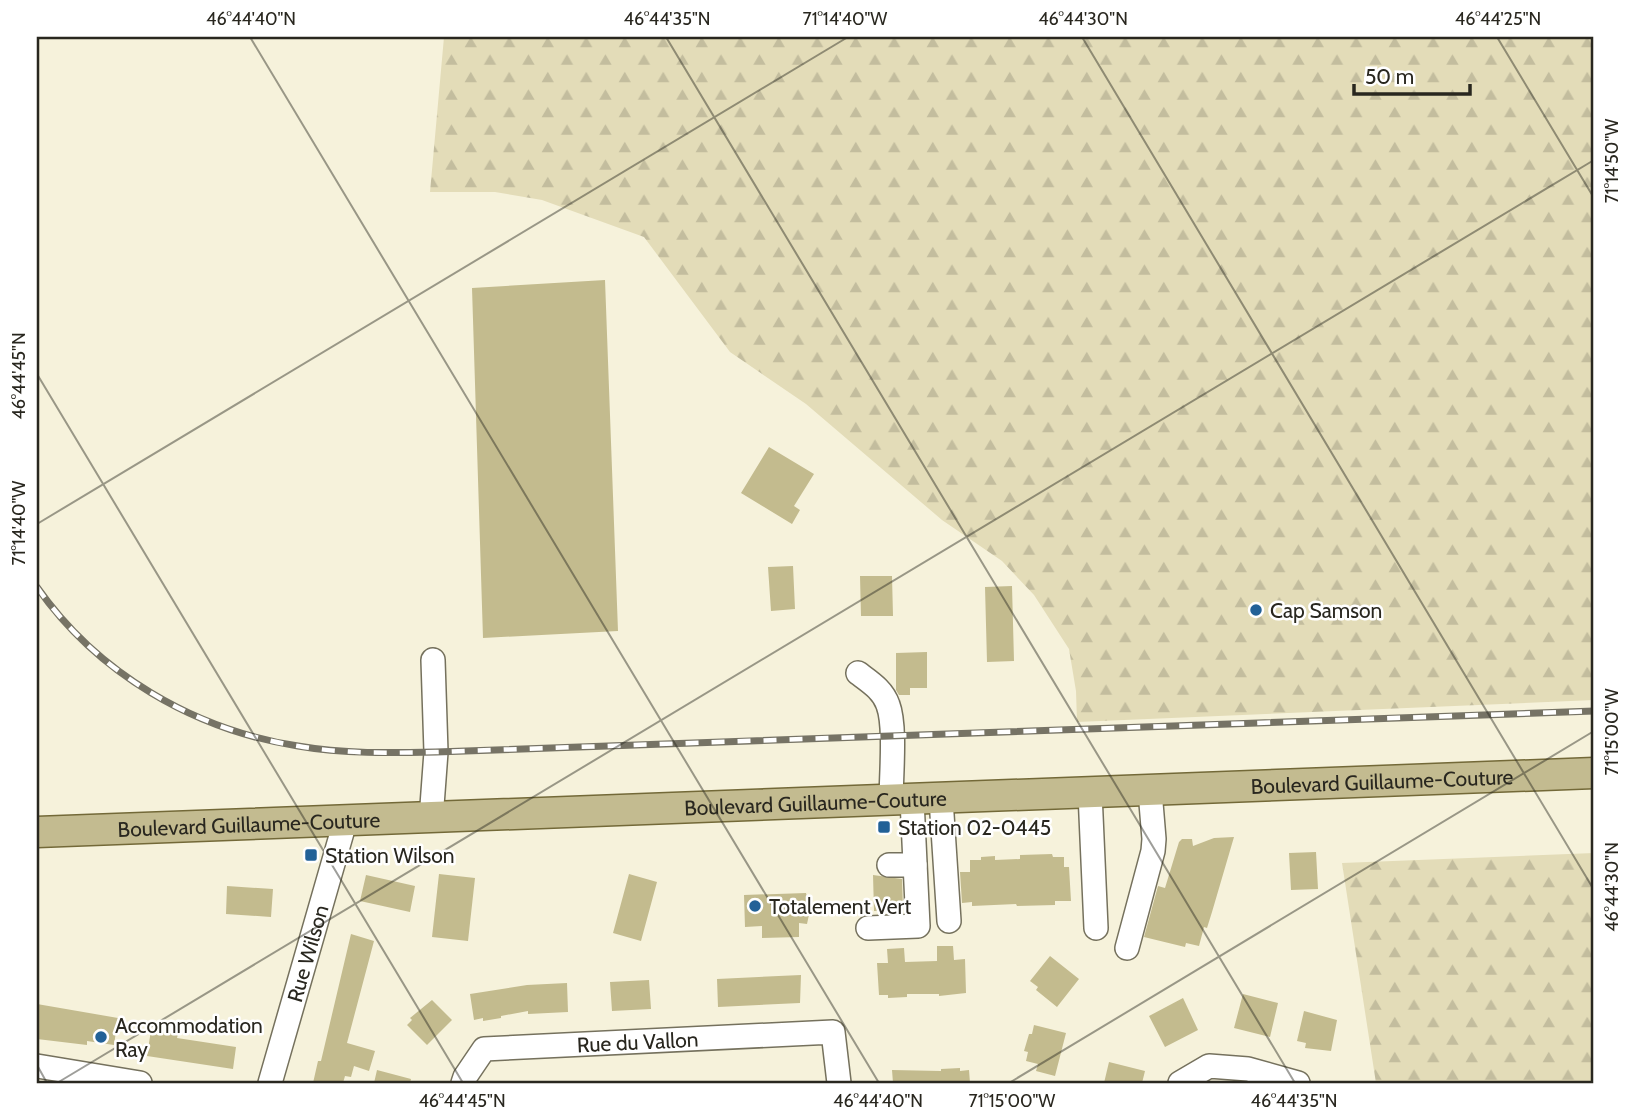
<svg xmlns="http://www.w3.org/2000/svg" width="1631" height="1120" viewBox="0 0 1631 1120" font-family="Cabin,sans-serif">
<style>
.forest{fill:url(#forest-firs)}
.building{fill:#c3bb8e}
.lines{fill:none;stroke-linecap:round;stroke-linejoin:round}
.minor-casing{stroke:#75715d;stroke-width:26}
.major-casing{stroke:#736938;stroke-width:33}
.minor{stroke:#fff;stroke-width:23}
.major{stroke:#c3bb90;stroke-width:30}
.rail-casing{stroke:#767365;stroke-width:7}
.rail{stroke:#fff;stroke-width:4.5;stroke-dasharray:13;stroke-linecap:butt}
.ticks{fill:none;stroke:#29271f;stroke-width:2;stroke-opacity:0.45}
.poi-dot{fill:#226197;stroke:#fff;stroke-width:2.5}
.labels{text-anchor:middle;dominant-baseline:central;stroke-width:5;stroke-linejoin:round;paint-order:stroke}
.poi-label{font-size:21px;fill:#29271f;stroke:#fff;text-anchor:start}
.street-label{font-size:21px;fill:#29271f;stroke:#fff}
.neatline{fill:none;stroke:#29271f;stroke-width:2.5}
.ticks-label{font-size:18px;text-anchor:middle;fill:#29271f}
</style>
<defs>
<pattern id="forest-firs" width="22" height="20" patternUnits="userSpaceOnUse" patternTransform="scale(1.75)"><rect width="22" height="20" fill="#e3dcb8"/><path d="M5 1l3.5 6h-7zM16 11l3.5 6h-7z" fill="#c3bd9e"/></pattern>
</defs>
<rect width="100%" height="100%" fill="#f6f2db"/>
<path class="forest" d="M444 37H1594V700L1077 722 1076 691 1069 649 1034 595 1002 561 942 520 806 404 730 352 644 237 542 200 495 192H430Z
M1594 853V1083H1376L1342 863Z"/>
<path class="building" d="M605 280 618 631 483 638 472 288Z
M769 447 814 474 794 506 800 510 792 524 741 493Z
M793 566 795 609 771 611 768 567Z
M860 576H892L893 616H861Z
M1012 586 1014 661 987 662 985 587Z
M927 652V688H910V695H899L896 690V653Z
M1234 837 1212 912 1207 928 1204 927 1199 946 1186 943 1185 947 1144 937 1158 886 1165 888 1179 842 1182 839H1192L1193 846 1214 838Z
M1316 852 1318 889 1291 890 1289 853Z
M1052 854 1053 857H1064V867H1069L1071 901H1055V905L1017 906 1016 904 972 906V902L962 903 960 872H970V860H981V857L995 856V860L1020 859V855Z
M439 874 475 878 468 941 432 937Z
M629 874 657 882 641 941 613 933Z
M366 875 415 886 410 912 360 901Z
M873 875 902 879 903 910 874 911Z
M227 886 273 889 271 917 226 914Z
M806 893 810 910 807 924 799 923V937L762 938V926L745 927 744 895Z
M351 934 374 941 347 1043 375 1051 369 1071 354 1066 351 1077 345 1076 343 1083H313L318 1061H321Z
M937 946H953L954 960 965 959 966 993 939 996V994H907V997L888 998V995H879L877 963H888L887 949 904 948 905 962 937 961Z
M1050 956 1079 979 1057 1007 1036 990 1038 987 1030 981Z
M801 975 800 1003 718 1007 717 979Z
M649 980 651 1009 612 1011 610 982Z
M567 983 568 1012 528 1014V1011L501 1016V1018L483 1021V1018L474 1020 470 994 527 985Z
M1243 994 1278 1003 1270 1037 1234 1028Z
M1183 998 1198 1030 1165 1047 1149 1016Z
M432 1000 452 1020 427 1045 407 1025 412 1020 410 1018Z
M37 1004 118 1018 114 1045 87 1041V1045L37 1039Z
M1304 1011 1337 1020 1331 1051 1305 1048 1306 1043 1297 1041Z
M1034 1025 1066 1033 1055 1076 1036 1071 1038 1064 1026 1061 1028 1052 1024 1051 1029 1034H1032Z
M151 1030 178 1034 177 1038 236 1047 233 1069 147 1056Z
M1109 1062 1145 1071 1142 1083H1104Z
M960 1068V1071L969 1070 970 1083H893L892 1070 941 1071V1069Z
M377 1070 411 1079 410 1083H374Z"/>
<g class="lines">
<g class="minor-casing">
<g id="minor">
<path d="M858 673C870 682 883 690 888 705 896 726 891 777 891 801"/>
<path d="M1090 793 1096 928"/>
<path d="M941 799 949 921"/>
<path d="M431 819 436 752 433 660"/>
<path d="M889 865H915"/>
<path d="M868 928 918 926 912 800"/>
<path d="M1127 948 1153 851 1154 839 1150 791"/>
<path d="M37 1066 140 1083"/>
<path id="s1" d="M270 1083 345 822"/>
<path id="s2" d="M463 1083 465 1077 484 1049 833 1032 839 1083"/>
<path d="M1180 1083 1209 1066 1248 1069 1298 1083"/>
</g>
</g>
<g class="major-casing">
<g id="major">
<path id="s3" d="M37 832 1594 773"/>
</g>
</g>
<use href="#minor" class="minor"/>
<use href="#major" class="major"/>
<g class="rail-casing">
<path id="rail" d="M37 587C97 673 194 730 298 746 344 754 390 753 436 752L1594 711"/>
</g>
<use href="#rail" class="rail"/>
</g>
<path class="ticks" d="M250 37 879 1083M666 37 1295 1083M1082 37 1594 890M1497 37 1594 198M37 374 463 1083M37 524 848 37M37 1065 47 1083M57 1083 1594 160M1009 1083 1594 731"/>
<g class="poi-dot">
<circle cx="1256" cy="610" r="7"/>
<rect x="877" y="820" width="14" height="14" rx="3.5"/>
<rect x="304" y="848" width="14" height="14" rx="3.5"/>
<circle cx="755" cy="906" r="7"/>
<circle cx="101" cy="1037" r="7"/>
</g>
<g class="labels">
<g class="poi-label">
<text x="1270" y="610">Cap Samson</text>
<text x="898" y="827">Station 02-0445</text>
<text x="325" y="855">Station Wilson</text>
<text x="769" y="906">Totalement Vert</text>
<text x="115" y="1025">Accommodation<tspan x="115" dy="24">Ray</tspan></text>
</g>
<g class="street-label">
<text stroke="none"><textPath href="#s3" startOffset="1346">Boulevard Guillaume-Couture</textPath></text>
<text stroke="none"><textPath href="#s3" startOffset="779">Boulevard Guillaume-Couture</textPath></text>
<text stroke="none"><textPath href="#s3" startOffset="212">Boulevard Guillaume-Couture</textPath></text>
<text stroke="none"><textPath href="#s1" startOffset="135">Rue Wilson</textPath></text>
<text stroke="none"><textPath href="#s2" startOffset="194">Rue du Vallon</textPath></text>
</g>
</g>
<rect width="1631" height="1120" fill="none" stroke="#ffffff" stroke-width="77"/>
<path d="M1354 84v10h116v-10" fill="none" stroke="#29271f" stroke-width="3.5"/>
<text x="1365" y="84" font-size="21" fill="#29271f" stroke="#ffffff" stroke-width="5" paint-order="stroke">50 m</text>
<rect x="38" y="38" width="1554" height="1044" class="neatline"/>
<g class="ticks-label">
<text x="251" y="25">46°44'40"N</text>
<text x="667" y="25">46°44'35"N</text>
<text x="845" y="25">71°14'40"W</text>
<text x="1083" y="25">46°44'30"N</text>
<text x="1498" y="25">46°44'25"N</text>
<text transform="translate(1612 161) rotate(-90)" y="6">71°14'50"W</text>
<text transform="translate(19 376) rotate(-90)" y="6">46°44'45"N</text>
<text transform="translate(19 523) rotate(-90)" y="6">71°14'40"W</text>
<text transform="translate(1612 732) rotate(-90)" y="6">71°15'00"W</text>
<text transform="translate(1612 887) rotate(-90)" y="6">46°44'30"N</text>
<text x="462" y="1107">46°44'45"N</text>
<text x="878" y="1107">46°44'40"N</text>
<text x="1012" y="1107">71°15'00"W</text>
<text x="1294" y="1107">46°44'35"N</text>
</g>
</svg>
